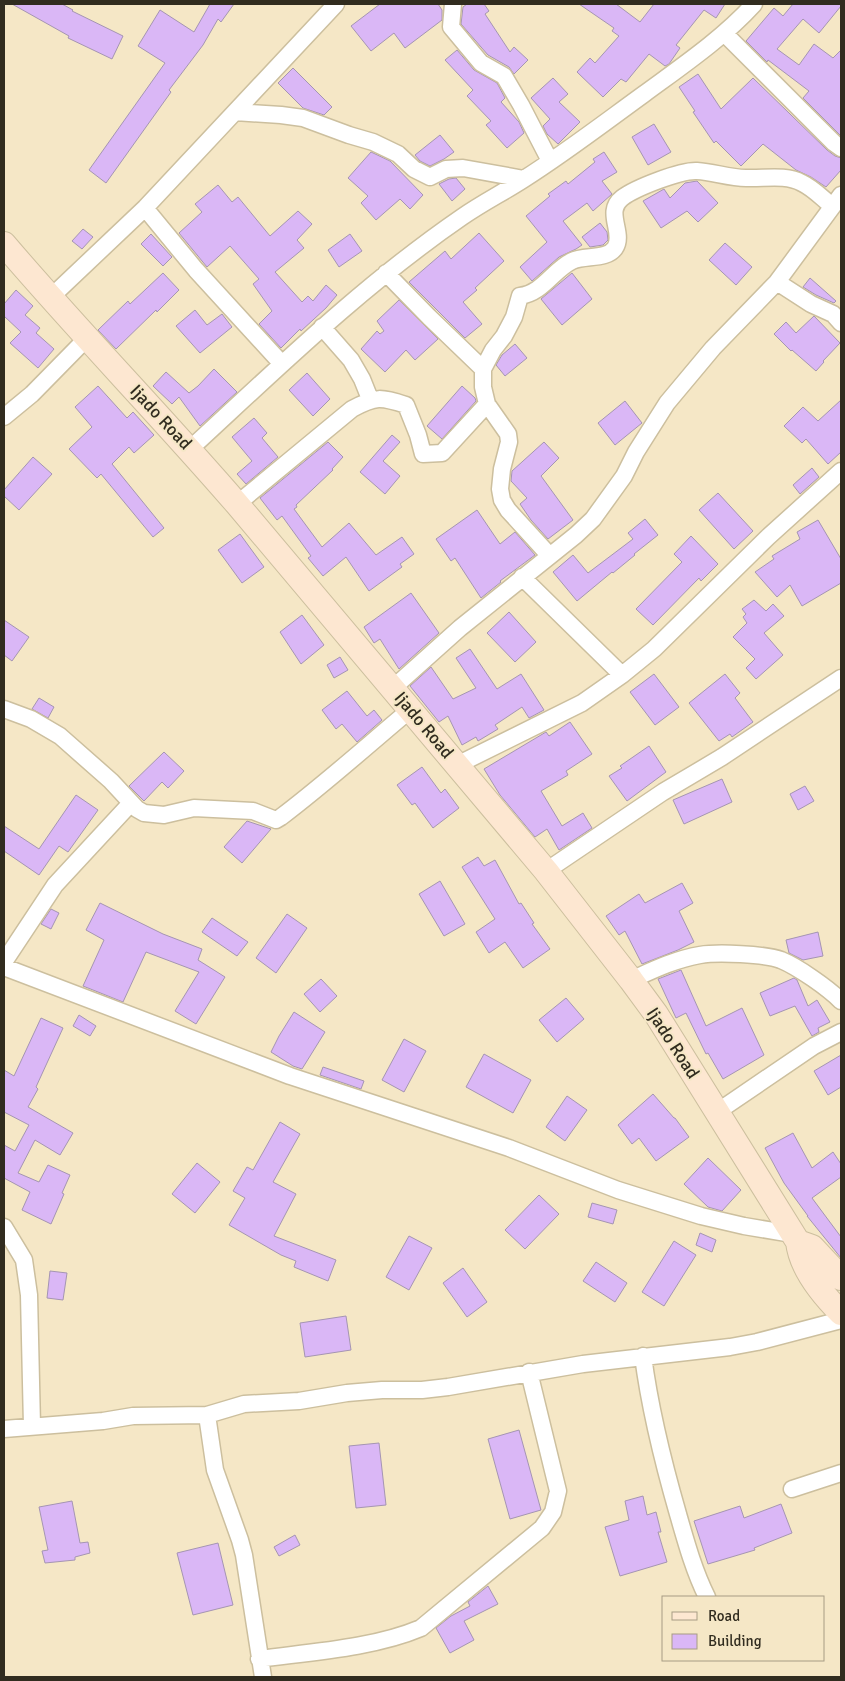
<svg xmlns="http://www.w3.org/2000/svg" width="845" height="1681" viewBox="0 0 845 1681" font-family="Signika,sans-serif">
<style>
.building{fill:#dab7f6;stroke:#a595b2}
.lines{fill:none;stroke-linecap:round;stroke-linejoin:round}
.street-casing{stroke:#ccbf9e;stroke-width:19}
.secondary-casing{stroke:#ccbf9e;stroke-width:26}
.street{stroke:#fff;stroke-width:16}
.secondary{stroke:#fde7d1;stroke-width:24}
.labels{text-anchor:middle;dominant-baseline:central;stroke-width:4;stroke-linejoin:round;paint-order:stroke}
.street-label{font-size:18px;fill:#312c1f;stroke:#f5e7c6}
</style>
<rect width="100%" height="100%" fill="#f5e7c6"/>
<path class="building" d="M12 4H62L73 10 72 11 123 36 112 59 68 38 69 36Z
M210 4H234L221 22 218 19 203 45 169 90 171 92 106 183 89 170 165 63 138 46 160 10 194 32Z
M380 4H438L442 10V20L405 48 394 33 371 51 351 26Z
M467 4H484L489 11 485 14 510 52 514 47 528 60 514 74 509 67 488 55 461 24 463 7Z
M579 4H616L640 22 654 4H725L716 18 704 10 676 45 680 48 669 64 665 66 649 54 626 82 621 79 603 97 577 72 590 58 595 63 619 36 612 31 614 28Z
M793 4H841V6L819 33 803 19 777 49 799 65 814 44 833 58 841 50V136L803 98 809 91 768 60 767 62 746 41 774 8 783 16Z
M457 50 474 70 497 83 505 98 501 102 519 122 524 133 507 148 486 125 491 121 467 96 473 90 445 60Z
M293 68 332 107 324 115 303 108 278 83Z
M698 74 721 109 753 78 827 150 835 156 841 158V170L826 187 811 177 796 170 763 144 741 166 716 141 714 143 693 112 695 111 679 87Z
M553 78 568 94 559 102 580 122 558 144 547 134 543 126 550 119 531 98Z
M654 124 671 152 648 165 632 137Z
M440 135 454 152 444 159 430 166 420 161 415 155Z
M371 152 390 161 423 195 410 209 400 199 376 220 361 203 368 196 348 178Z
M604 152 617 172 602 181 612 194 593 211 587 203 563 221 582 245 576 249 559 257 532 281 520 267 547 242 526 216 550 196 548 194 566 181 568 184 595 162 593 159Z
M456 178 465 189 452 201 439 184 449 179Z
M697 181 718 203 698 222 687 211 661 228 643 201 664 189 670 198 685 183Z
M218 185 232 202 238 197 270 236 298 211 312 224 297 240 304 248 275 272 302 302 308 296 313 301 326 285 337 295 326 308 301 331 300 329 281 348 259 324 272 311 253 284 259 279 230 246 207 267 179 233 202 212 195 204Z
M600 223 607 232 608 240 603 245 590 247 582 237Z
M83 229 93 237 82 249 72 241Z
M479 233 504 261 475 288 477 290 463 302 482 324 465 338 409 282 445 251 451 259Z
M151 234 172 257 163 266 141 244Z
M350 234 362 251 339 267 328 250Z
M725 243 752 267 736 285 709 260Z
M163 273 179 290 157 312 156 310 116 349 98 330 128 301 130 304Z
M572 273 592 299 562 325 541 299Z
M810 278 836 301 834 303 816 295 803 287Z
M16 290 33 306 25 315 40 328 36 333 54 349 38 368 10 343 21 332 4 316V304Z
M399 300 438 339 415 360 406 350 385 372 361 349 377 331 380 334 384 331 377 321Z
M195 310 207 325 222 314 232 327 200 353 176 326Z
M814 316 840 343 823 361 824 362 816 371 792 350 791 351 774 334 786 322 796 333Z
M515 344 527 358 505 376 496 365 502 355Z
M214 369 237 392 200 426 179 397 172 404 153 386 166 372 189 393 198 386Z
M307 373 330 399 313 416 289 390Z
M98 386 127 418 133 412 154 435 134 453 129 447 112 464 164 528 153 537 101 474 97 478 69 449 92 427 75 407Z
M462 386 475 398 476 401 442 439 427 426Z
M841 400V452L828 464 806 439 802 443 784 426 803 407 818 421Z
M625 401 642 423 615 445 598 423Z
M254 418 267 433 262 438 278 457 246 484 237 474 252 461 232 437Z
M392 435 400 442 383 461 400 476 385 494 360 472Z
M328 442 343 457 332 469 333 470 296 505 297 507 294 509 322 547 349 523 376 555 402 537 414 554 400 564 402 567 369 591 346 557 323 576 308 558 311 556 282 516 277 520 260 498Z
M544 442 559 458 541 476 573 520 548 539 531 520 520 504 527 498 511 481 512 471Z
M33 457 52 474 19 510 4 496V490Z
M812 468 819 477 800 494 793 485Z
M718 493 753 531 734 549 699 510Z
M477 510 500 544 515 532 535 555 500 581 501 582 481 598 455 558 451 561 436 539Z
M645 519 658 535 634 554 635 555 613 573 612 572 577 601 553 572 573 555 588 573 633 539 628 533Z
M818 520 841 559V583L802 606 790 585 777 597 755 572 774 559 772 556 800 539 797 532Z
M240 534 264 567 242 583 218 550Z
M691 536 718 564 701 581 699 578 653 625 636 609 682 562 674 554Z
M411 593 439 633 399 669 380 639 374 643 364 627Z
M754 600 766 611 773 604 784 616 764 633 783 655 756 679 746 668 755 659 733 637 747 623 743 617 746 614 742 609Z
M509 612 536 642 515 662 487 633Z
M302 615 324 645 301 664 280 632Z
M4 620 29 637 12 661 4 655Z
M470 649 497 689 521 674 544 710 529 718 522 707 495 725 498 729 478 741 476 737 462 745 448 716 439 722 410 686 431 667 453 699 476 688 456 658Z
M340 657 348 670 334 678 327 665Z
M654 674 679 707 655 725 630 692Z
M725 674 740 693 735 698 753 722 732 737 730 734 719 741 689 703Z
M347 691 367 716 374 710 382 720 357 742 342 724 336 729 322 710Z
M39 698 54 707 48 718 32 709Z
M570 722 592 754 566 771 568 775 541 791 562 826 583 813 592 828 559 850 547 829 535 837 500 795 484 769 546 732 549 736Z
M649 746 666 772 627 801 609 776 622 768 620 766Z
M164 752 184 771 168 788 162 782 144 801 129 786Z
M422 767 441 793 445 789 459 808 433 828 415 803 412 805 397 785Z
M722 779 732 802 684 824 673 800Z
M805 786 814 801 798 810 790 794Z
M76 795 98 810 68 852 59 846 39 875 4 851V826L39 849Z
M247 821 271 829 242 863 224 847Z
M478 857 484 866 495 860 519 904 521 903 534 923 532 924 550 949 523 968 505 942 489 953 476 932 495 919 462 867Z
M440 881 465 924 444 936 419 894Z
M682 883 693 903 679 911 694 942 678 950 642 964 625 931 619 935 606 916 639 894 645 903Z
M100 903 163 934 202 949 198 960 225 977 196 1024 175 1011 199 972 146 952 123 1002 83 986 104 940 86 930Z
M51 909 59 913 51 929 41 924Z
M287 914 307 928 276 973 256 958Z
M212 918 248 942 237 956 202 932Z
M818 932 823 956 803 960 789 953 786 940Z
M681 970 706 1026 742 1008 764 1055 723 1079 708 1053 706 1054 686 1013 676 1018 658 979Z
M794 978 797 980 808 1006 817 1000 830 1022 818 1028 819 1032 812 1036 795 1006 770 1016 760 993Z
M321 979 337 996 320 1012 304 994Z
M566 998 584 1019 557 1042 539 1020Z
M294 1012 325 1032 302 1069 293 1066 271 1052 279 1036Z
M79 1015 96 1026 90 1036 73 1026Z
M41 1018 63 1028 36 1087 38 1089 28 1107 73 1133 60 1155 35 1140 18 1173 39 1182 48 1165 70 1175 62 1193 64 1194 51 1224 22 1210 30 1192 4 1178V1145L15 1151 29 1125 4 1112V1070L14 1076Z
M404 1039 426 1051 404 1092 382 1080Z
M484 1054 531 1080 513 1113 466 1087Z
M841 1055V1087L828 1095 814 1071Z
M323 1067 364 1081 361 1089 320 1075Z
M653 1094 674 1118H675L689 1137 656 1161 639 1138 632 1144 618 1125Z
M567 1096 587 1110 565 1141 546 1127Z
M280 1122 300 1134 273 1182 296 1194 274 1236 336 1260 328 1281 294 1267 296 1261 281 1255 229 1225 245 1198 233 1191 247 1167 253 1170Z
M793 1133 812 1168 833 1152 841 1164V1177L812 1198 841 1237V1258L807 1216H808L784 1183 765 1148Z
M708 1158 741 1190 722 1211 708 1207 684 1184Z
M197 1163 220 1182 195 1213 172 1194Z
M539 1195 559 1214 525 1249 505 1230Z
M592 1203 617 1210 613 1224 588 1217Z
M700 1233 716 1240 712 1252 696 1245Z
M409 1236 432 1248 409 1290 386 1277Z
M674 1241 696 1255 664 1306 642 1292Z
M596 1262 627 1283 615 1302 583 1281Z
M463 1268 487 1302 467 1317 443 1283Z
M50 1271 67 1273 63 1300 47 1298Z
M346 1316 351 1350 305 1357 300 1323Z
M519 1430 541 1510 510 1519 488 1439Z
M379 1443 386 1505 356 1508 349 1446Z
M643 1496 647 1515 656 1512 661 1532H658L667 1562 620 1576 605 1527 629 1520 625 1501Z
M72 1501 80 1543 88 1542 90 1553 75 1557V1560L45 1563 42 1551 48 1550 39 1507Z
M781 1504 792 1533 754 1548 755 1550 708 1564 694 1521 740 1506 744 1518Z
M295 1535 300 1545 279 1556 274 1547Z
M218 1543 233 1605 193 1615 177 1553Z
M488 1586 498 1604 464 1621 474 1640 450 1653 436 1628 451 1616 470 1606 468 1602Z"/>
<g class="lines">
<g class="street-casing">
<path id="street" d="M453 4 451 27 481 63 504 76 521 105 550 161
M725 34 834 143 841 148
M235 112 281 115 303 118 349 135 373 142 398 154 414 169 430 177 446 169 463 168 524 179
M145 208 196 270 282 364
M386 273 429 317 483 369
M777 282 811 304 833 314 841 323
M50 298 145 208 336 4
M322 327 351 360 362 379 370 399
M4 417 32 394 87 338
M190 449C278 368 363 285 462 217 482 203 504 192 524 179 565 153 604 123 644 94 682 66 722 39 754 4
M237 504 352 409C376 396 381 397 406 405L418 435 423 454 442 453 487 404
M549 555 508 510 502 500 500 489 502 469 509 442 508 434 487 404 483 387V369L493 350 504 336 514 317 520 296C543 293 553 270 572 261 585 255 607 260 615 248 625 233 604 212 622 198 635 188 681 170 697 171 714 172 729 178 746 178 764 179 785 174 802 183 813 188 822 198 832 206
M522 577 622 675
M393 688 460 628 576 535 593 519 624 476 636 452 667 403 713 348 777 282 841 195
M4 709 31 719 60 736 111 781 137 809 144 813 164 815 194 808 253 811 276 820 281 817C326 783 368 745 411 709
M457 765 582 703 622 675 654 649 768 537 841 471
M546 871 663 792 722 757 841 678
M4 962 55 885 131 803
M4 967 290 1076 509 1148 618 1190 701 1216 744 1226 792 1234
M631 980C653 970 676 959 700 955 717 952 765 954 781 960 798 967 828 988 841 1001
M717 1112 814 1046 841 1032
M4 1227 24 1260 29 1295 32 1426
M643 1356C650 1410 663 1462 678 1514 686 1542 694 1571 707 1597
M207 1415 215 1470 240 1540 244 1555 263 1677
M4 1429 103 1421 133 1416 207 1415 244 1404 299 1401 347 1393 382 1390H422L448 1387 583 1364 730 1347 757 1342 841 1320
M792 1489 841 1473
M259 1659C311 1652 374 1648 421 1628L542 1528 553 1512 558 1491 529 1372"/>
</g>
<g class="secondary-casing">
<path id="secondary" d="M4 244C79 332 161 416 237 504L546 871 631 980 656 1014 798 1242C801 1269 822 1294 841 1313
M798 1242 812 1247 841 1278"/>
</g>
<use href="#street" class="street"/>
<use href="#secondary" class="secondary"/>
</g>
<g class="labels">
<g class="street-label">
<text transform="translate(161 417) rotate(47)">Ijado Road</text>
<text transform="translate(424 725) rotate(50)">Ijado Road</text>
<text transform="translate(673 1043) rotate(57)">Ijado Road</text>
</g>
</g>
<rect width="845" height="1681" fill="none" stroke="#312c1f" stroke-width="10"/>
<rect x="662" y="1596" width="162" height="65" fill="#f5e7c6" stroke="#a79c83"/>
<rect x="672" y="1612" width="25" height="8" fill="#fde7d1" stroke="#a79c83"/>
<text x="708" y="1621" font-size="15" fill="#312c1f">Road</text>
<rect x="672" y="1634" width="25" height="15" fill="#dab7f6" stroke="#a79c83"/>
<text x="708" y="1646" font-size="15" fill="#312c1f">Building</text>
</svg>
